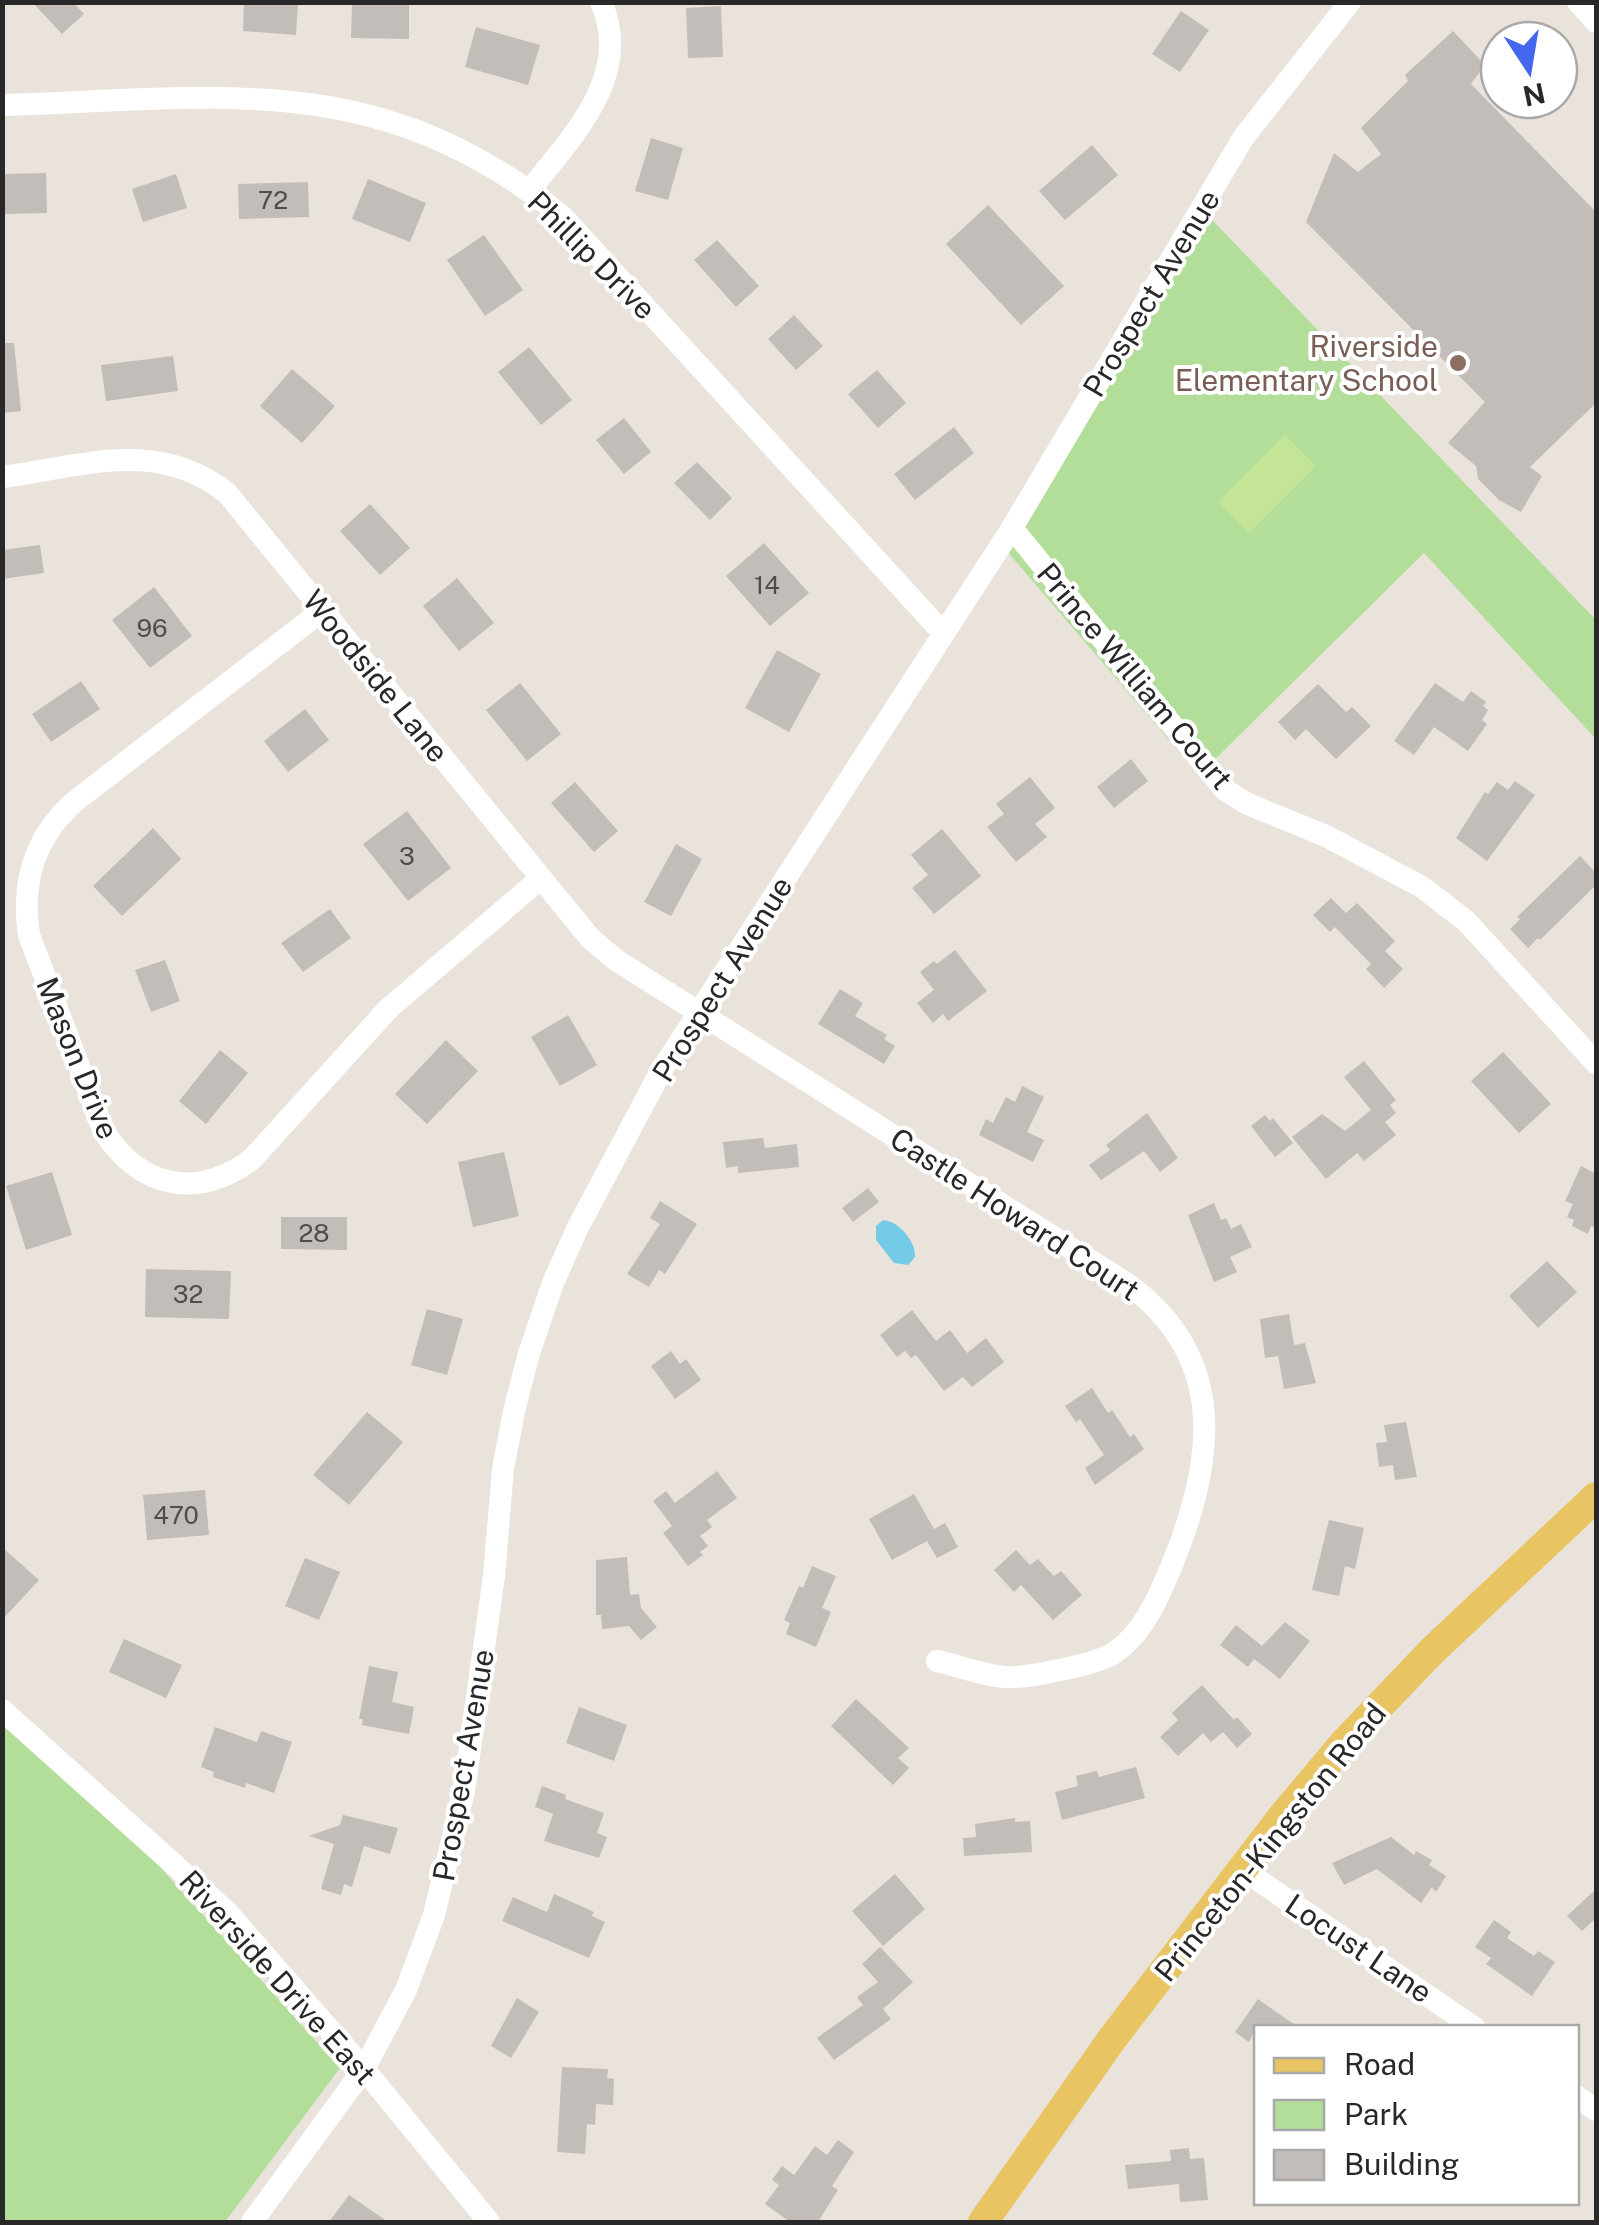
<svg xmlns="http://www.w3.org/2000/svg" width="1599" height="2225" viewBox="0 0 1599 2225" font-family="'Public Sans',sans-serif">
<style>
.green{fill:#b3de9a}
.pitch{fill:#c5e596}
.water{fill:#73cbe7}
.building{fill:#c2bdb8}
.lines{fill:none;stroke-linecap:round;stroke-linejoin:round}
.minor{stroke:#fff;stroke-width:22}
.major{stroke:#e8c562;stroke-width:30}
.education-dot{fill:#8d6e63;stroke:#fff;stroke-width:4}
.labels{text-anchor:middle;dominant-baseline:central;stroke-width:8;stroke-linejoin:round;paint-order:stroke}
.number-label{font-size:25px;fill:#4e4d4c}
.street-label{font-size:30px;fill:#282828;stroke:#fff}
.education-label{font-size:30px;fill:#785e54;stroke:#fff;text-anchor:end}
</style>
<rect width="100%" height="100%" fill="#eae3db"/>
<path class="green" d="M1196 203 1596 620V739L1424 553 1199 775 999 542Z
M24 1715 340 2068 225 2222H3L2 1727Z"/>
<path class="pitch" d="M1285 435 1316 466 1249 533 1218 502Z"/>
<path class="water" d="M883 1220C899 1221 916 1242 915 1257L908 1265 894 1263 876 1240V1226Z"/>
<path class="building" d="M32 2H73L84 14 62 34Z
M244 2 298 4 296 35 243 31Z
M352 2H409V39L351 38Z
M721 6 723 57 688 58 686 8Z
M1181 11 1209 30 1180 72 1152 54Z
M476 27 540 45 528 85 465 67Z
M1453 31 1485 65 1471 84 1596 212V403L1530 467 1542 476 1521 512 1499 500 1478 479 1476 466 1448 443 1485 402 1306 222 1334 153 1358 172 1381 154 1361 128 1408 81 1405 75Z
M651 138 683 148 668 200 635 191Z
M1092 145 1118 175 1065 220 1039 191Z
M46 173 47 213 2 214V174Z
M176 174 187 208 143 222 132 189Z
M368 179 426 203 410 242 352 219Z
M308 182 309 217 239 219 238 184Z
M988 205 1064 286 1021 325 946 244Z
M484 235 523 290 485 316 447 260Z
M717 240 759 286 736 307 694 260Z
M794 315 823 346 796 370 768 339Z
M2 343H14L21 411 2 413Z
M529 347 572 400 541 425 498 372Z
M173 356 178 391 106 401 101 365Z
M292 369 335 406 302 443 260 406Z
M877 370 906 403 878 428 848 394Z
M624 418 651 452 624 474 596 440Z
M954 427 974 453 915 500 894 474Z
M697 462 732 498 710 520 674 483Z
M370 504 410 548 380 575 340 531Z
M764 543 809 593 770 626 726 576Z
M40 545 44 573 2 579V550Z
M457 578 494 623 459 651 423 606Z
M154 587 192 636 150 668 112 620Z
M777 650 821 674 789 732 745 708Z
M81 681 100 709 51 742 32 714Z
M520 683 561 734 527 761 486 710Z
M1435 683 1463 702 1471 691 1486 702 1483 706 1488 710 1482 720 1487 724 1468 751 1434 727 1414 755 1394 741Z
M1318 684 1346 712 1352 707 1371 726 1336 759 1306 729 1295 740 1278 722Z
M305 709 329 740 288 772 264 741Z
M1131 759 1148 781 1114 808 1097 787Z
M1030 777 1055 808 1035 824 1047 837 1016 862 987 827 1004 814 996 804Z
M1515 781 1535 795 1487 861 1456 838 1485 792 1488 794 1497 782 1508 790Z
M575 782 618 831 594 852 551 803Z
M407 811 451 868 408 901 363 844Z
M153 828 181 859 122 916 93 886Z
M942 829 981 876 934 914 912 888 928 875 911 855Z
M676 844 702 859 671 916 644 902Z
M1580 856 1596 873V885L1540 940 1538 938 1528 948 1510 929 1520 919 1517 917Z
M1331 898 1346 913 1357 903 1395 941 1385 951 1403 969 1384 988 1366 969 1371 964 1335 927 1330 932 1313 915Z
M330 909 351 938 303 972 281 943Z
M955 950 987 991 948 1021 943 1014 933 1023 917 1003 934 990 920 972 934 961 937 964Z
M165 960 180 1001 151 1012 135 970Z
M840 989 863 1003 855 1016 887 1035 884 1039 895 1046 884 1064 818 1024Z
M568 1015 597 1065 560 1086 531 1037Z
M446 1040 478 1071 427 1124 395 1094Z
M220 1050 248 1073 206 1124 179 1101Z
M1503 1052 1551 1104 1519 1133 1471 1081Z
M1364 1061 1396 1100 1390 1105 1396 1113 1385 1122 1396 1135 1364 1161 1357 1153 1326 1179 1292 1137 1322 1114 1345 1131 1371 1110 1344 1077Z
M1022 1086 1044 1097 1027 1132 1044 1140 1033 1162 979 1135 986 1119 993 1123 1006 1097 1015 1102Z
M1147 1113 1178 1158 1160 1172 1144 1151 1101 1180 1089 1165 1110 1150 1106 1145Z
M1265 1115 1270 1121 1273 1118 1293 1143 1275 1157 1251 1126Z
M763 1138 765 1148 797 1144 799 1167 738 1173V1166L726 1168 723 1142Z
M504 1152 519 1216 473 1227 458 1162Z
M1581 1166 1596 1174V1228L1591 1226 1588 1234 1572 1226 1574 1220 1567 1217 1573 1204 1565 1201Z
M52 1172 72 1235 26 1250 6 1186Z
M868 1188 879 1202 853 1222 842 1208Z
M660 1201 697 1224 665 1274 659 1270 649 1287 627 1274 660 1224 650 1218Z
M1214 1203 1221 1220 1226 1218 1231 1229 1241 1224 1252 1247 1230 1257 1237 1272 1214 1282 1188 1215Z
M281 1217H347V1250L281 1249Z
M1547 1261 1577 1292 1538 1328 1509 1296Z
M146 1269 231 1271 229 1319 145 1317Z
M427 1309 463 1319 447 1375 411 1365Z
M912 1310 936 1341 950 1330 967 1353 986 1338 1004 1362 972 1387 963 1377 944 1391 916 1355 911 1358 905 1351 897 1357 880 1335Z
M1289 1314 1294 1345 1305 1343 1316 1383 1284 1389 1278 1356 1265 1358 1260 1319Z
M671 1351 680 1364 686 1359 701 1380 675 1399 651 1366Z
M1092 1388 1108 1413 1112 1410 1130 1437 1134 1434 1144 1449 1095 1485 1085 1468 1104 1455 1080 1419 1076 1422 1065 1406Z
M367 1412 403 1442 349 1505 313 1475Z
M1406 1422 1417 1477 1395 1480 1393 1465 1379 1467 1376 1443 1387 1442 1384 1425Z
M717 1471 737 1498 707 1520 712 1527 700 1536 708 1546 700 1552 703 1555 688 1566 663 1533 672 1526 653 1501 666 1491 675 1503Z
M205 1490 209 1535 147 1540 143 1495Z
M914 1494 934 1529 945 1523 958 1547 937 1558 927 1541 892 1560 869 1519Z
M1329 1520 1364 1528 1355 1569 1345 1566 1339 1596 1312 1590Z
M2 1547 39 1580 2 1620Z
M1016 1550 1030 1565 1038 1559 1054 1576 1061 1571 1082 1595 1053 1620 1021 1585 1014 1592 994 1570Z
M627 1557 630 1595 639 1594 641 1608 657 1627 641 1640 629 1626 602 1629 601 1615H596V1560Z
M305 1558 340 1572 319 1620 285 1606Z
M812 1566 836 1576 822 1608 831 1612 816 1647 786 1634 790 1623 784 1620 799 1586 803 1588Z
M1285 1622 1310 1641 1280 1679 1254 1659 1248 1667 1220 1645 1236 1625 1262 1646Z
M124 1639 182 1665 166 1698 109 1672Z
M369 1666 398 1672 392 1702 414 1707 409 1734 362 1725 363 1719H359Z
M1202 1685 1234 1720 1237 1717 1252 1734 1237 1748 1223 1732 1211 1742 1203 1733 1178 1756 1160 1737 1178 1720 1172 1713Z
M856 1699 909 1748 898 1758 909 1768 893 1785 831 1726Z
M579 1707 627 1725 614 1761 566 1743Z
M215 1727 257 1742 261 1731 292 1742 274 1793 246 1783 245 1788 213 1777 214 1772 201 1767Z
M1136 1767 1145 1798 1062 1820 1055 1792 1078 1786 1076 1776 1097 1771 1099 1777Z
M542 1786 566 1795 565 1799 604 1813 597 1833 607 1837 599 1858 544 1841 553 1814 535 1807Z
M343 1815 398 1828 390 1854 364 1846 352 1887 344 1884 341 1895 321 1889 334 1844 309 1836 340 1825Z
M1015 1818V1822L1030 1821 1032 1852 964 1856 963 1838 976 1837 975 1824Z
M1391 1837 1414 1855 1416 1851 1432 1860 1429 1865 1446 1876 1436 1892 1432 1887 1421 1903 1377 1869 1344 1885 1332 1863Z
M895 1874 925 1909 883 1946 852 1911Z
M1596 1889V1918L1582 1931 1567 1916Z
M554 1894 594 1912 592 1916 605 1922 589 1958 502 1921 513 1897 547 1912Z
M1494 1920 1511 1932 1507 1938 1534 1956 1538 1951 1555 1962 1532 1996 1486 1964 1491 1958 1475 1947Z
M880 1947 913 1982 883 2009 891 2019 834 2060 817 2038 863 2005 857 1997 878 1982 862 1964Z
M517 1998 539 2012 511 2058 491 2046Z
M1258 1999 1299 2028H1256L1249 2042 1235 2032Z
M562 2067 608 2069 607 2078 614 2079 613 2105 596 2104 595 2125 587 2124 585 2154 557 2152Z
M838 2140 854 2152 832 2186 838 2190 818 2222H790L765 2204 779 2185 772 2180 782 2166 794 2175 815 2146 827 2155Z
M1189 2148 1190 2159 1204 2158 1208 2200 1180 2202 1179 2184 1128 2189 1125 2165 1171 2161 1170 2150Z
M349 2195 388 2222H329Z"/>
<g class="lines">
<path class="minor" d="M1578 2 1596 22
M2 105C222 98 378 68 562 216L944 634
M530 190C571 137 634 76 601 2
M2 477C84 466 157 438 227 493L590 938 616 960 1129 1285C1229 1359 1214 1462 1172 1565 1159 1596 1144 1633 1114 1653 1098 1664 1024 1679 1004 1677 982 1675 959 1666 937 1661
M1012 528 1225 790 1248 804 1326 836 1422 887 1466 921 1596 1063
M323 610 74 802C34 838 21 882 29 935L104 1132C141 1188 197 1200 252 1159L388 1009 540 879
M2 1710 227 1912 364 2069 489 2222
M1242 1869 1475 2028
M1576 2096 1596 2110
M252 2222 364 2069 406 1990 434 1915 464 1791 494 1576 503 1469 514 1411 529 1353 553 1283 577 1229 661 1071 1012 528 1243 138 1350 2"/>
<path class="major" d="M983 2222 1112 2039 1283 1816 1346 1741 1432 1651 1596 1497"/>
</g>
<circle class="education-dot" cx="1458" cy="363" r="10"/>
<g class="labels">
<g class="number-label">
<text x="273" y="200">72</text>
<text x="767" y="585">14</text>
<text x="152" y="628">96</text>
<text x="407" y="856">3</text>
<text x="314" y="1233">28</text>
<text x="188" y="1294">32</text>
<text x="176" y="1515">470</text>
</g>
<g class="street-label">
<text transform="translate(592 255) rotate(45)">Phillip Drive</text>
<text transform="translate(1151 293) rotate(-59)">Prospect Avenue</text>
<text transform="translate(376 676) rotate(51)">Woodside Lane</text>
<text transform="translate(1135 676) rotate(50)">Prince William Court</text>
<text transform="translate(722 979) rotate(-58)">Prospect Avenue</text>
<text transform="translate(78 1058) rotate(68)">Mason Drive</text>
<text transform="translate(1015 1214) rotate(33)">Castle Howard Court</text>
<text transform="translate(463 1765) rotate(-80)">Prospect Avenue</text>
<text transform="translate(1270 1842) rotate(-51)">Princeton-Kingston Road</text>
<text transform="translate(1359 1948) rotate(34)">Locust Lane</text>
<text transform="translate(278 1977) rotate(48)">Riverside Drive East</text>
</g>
<g class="education-label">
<text x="1438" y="346">Riverside<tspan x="1438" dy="34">Elementary School</tspan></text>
</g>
</g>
<rect width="1599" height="2225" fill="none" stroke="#282828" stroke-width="10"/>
<rect x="1254" y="2025" width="325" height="180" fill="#ffffff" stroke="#a9a9a9" stroke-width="2.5"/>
<rect x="1274" y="2058" width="50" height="15" fill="#e8c562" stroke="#a9a9a9" stroke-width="2.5"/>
<text x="1344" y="2075" font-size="30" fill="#282828">Road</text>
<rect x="1274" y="2100" width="50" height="30" fill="#b3de9a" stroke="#a9a9a9" stroke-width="2.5"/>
<text x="1344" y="2125" font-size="30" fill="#282828">Park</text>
<rect x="1274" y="2150" width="50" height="30" fill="#c2bdb8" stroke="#a9a9a9" stroke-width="2.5"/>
<text x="1344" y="2175" font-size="30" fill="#282828">Building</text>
<g transform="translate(1529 70) rotate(168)"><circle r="48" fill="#ffffff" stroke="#a9a9a9" stroke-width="2.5"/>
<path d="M0-8L18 38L0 25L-18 38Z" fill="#4368ee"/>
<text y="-15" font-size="28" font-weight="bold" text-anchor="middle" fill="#282828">N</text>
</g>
</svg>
